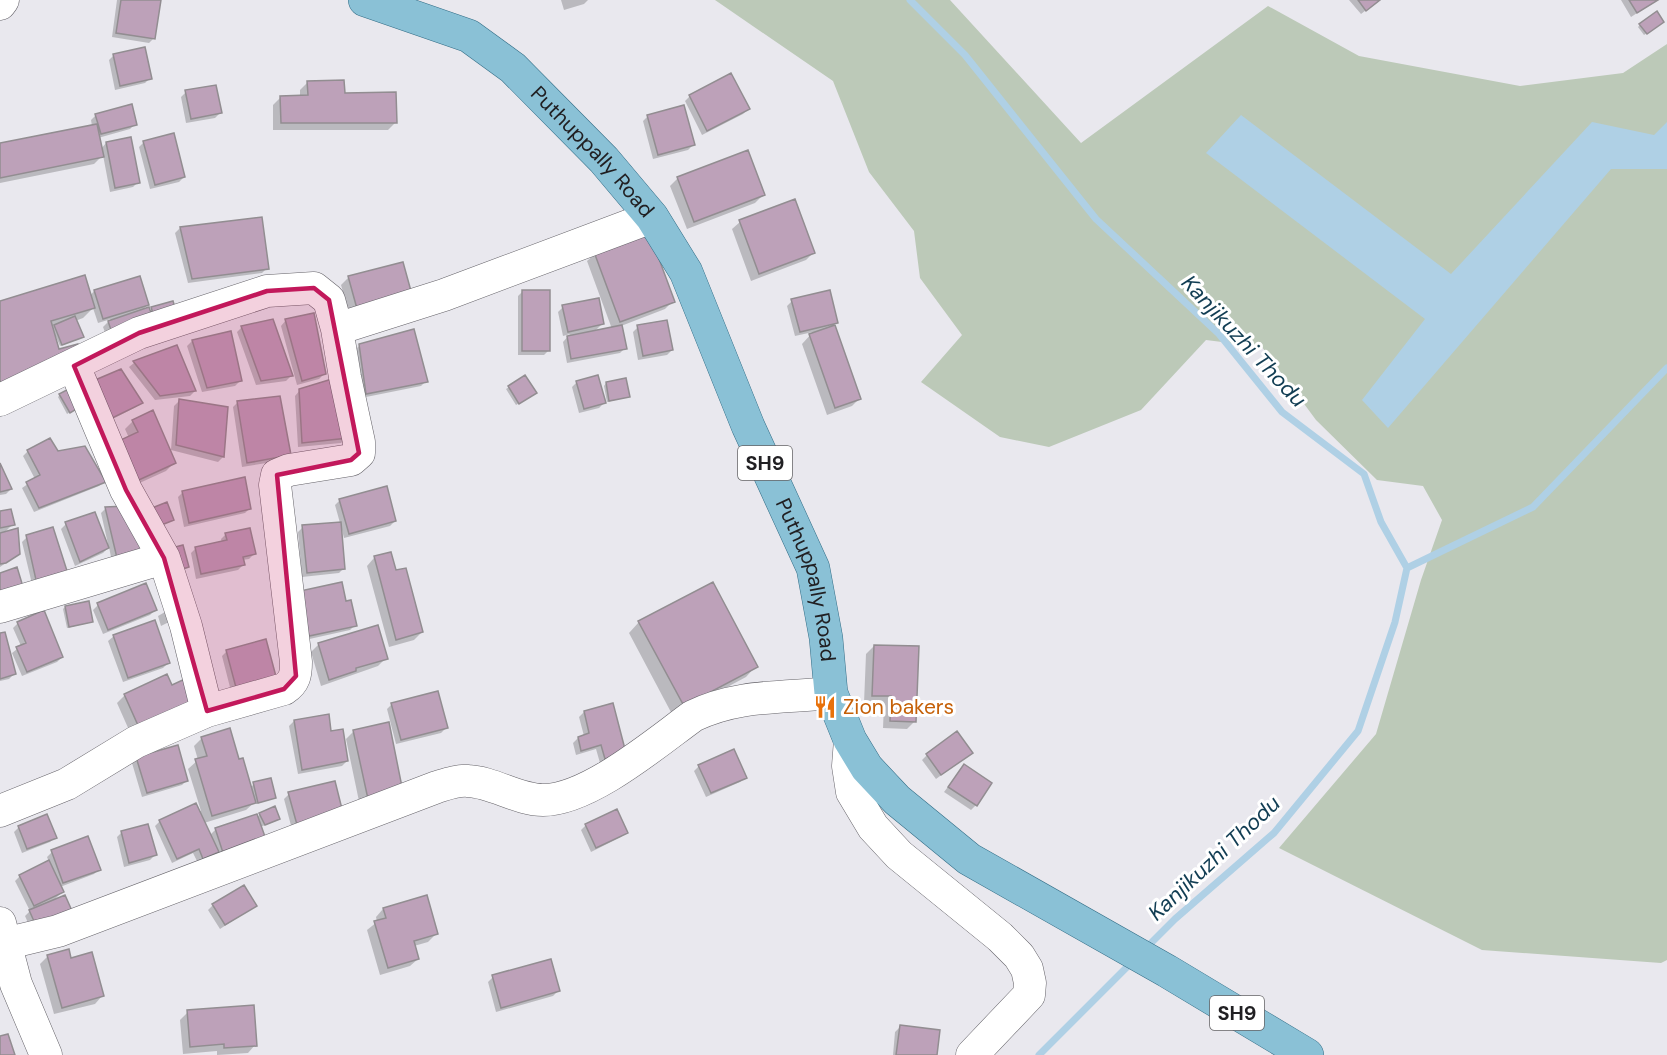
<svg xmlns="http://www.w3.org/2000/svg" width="1667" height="1055" viewBox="0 0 1667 1055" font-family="'DM Sans',sans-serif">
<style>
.green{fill:#bcc9b8}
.water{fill:#afd0e5}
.shadow{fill:#0003}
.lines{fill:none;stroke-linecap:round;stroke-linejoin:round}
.stream{stroke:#afd0e5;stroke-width:7}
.building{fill:#bda1b9;stroke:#928d91;stroke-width:1.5}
.minor-casing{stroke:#656369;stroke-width:33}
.major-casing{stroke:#336d86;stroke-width:34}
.minor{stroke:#fff;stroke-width:32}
.major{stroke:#8ac1d6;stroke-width:33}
.marked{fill:#c2185b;fill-opacity:0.2;stroke:#c2185b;stroke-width:4.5;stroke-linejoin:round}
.labels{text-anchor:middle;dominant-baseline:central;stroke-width:6;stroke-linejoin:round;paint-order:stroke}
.shield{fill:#fff;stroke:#646365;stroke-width:1.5}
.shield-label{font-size:20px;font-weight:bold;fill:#212023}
.street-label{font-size:21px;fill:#212023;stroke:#fff}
.food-label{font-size:21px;fill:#c56008;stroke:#fff;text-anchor:start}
.water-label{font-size:22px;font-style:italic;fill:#113d53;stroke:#fff}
</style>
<rect width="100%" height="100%" fill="#e9e8ee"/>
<path class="green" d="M715 0H950L1081 143 1268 6 1359 56 1520 86 1623 73 1667 44V960L1661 963 1482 950 1279 848 1376 734 1421 580 1442 520 1423 486 1377 480 1316 420 1262 347 1206 340 1141 410 1049 447 1000 437 921 382 962 335 920 278 914 231 869 172 833 81Z"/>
<path class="water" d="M1241 115 1451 274 1592 122 1654 135 1667 122V169H1611L1388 428 1362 400 1425 319 1206 153Z"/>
<path class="shadow" d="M117 0H159L154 38 149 43 112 37Z
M561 0H588L584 4 564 10Z
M1349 0H1379L1361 14Z
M1621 0H1657L1631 17Z
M1660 24 1644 35 1638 27 1640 25Z
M114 55 150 78 145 83 115 90 109 60Z
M308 82 343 94 396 122 388 130H273V105L281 97H300V90Z
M186 92 220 113 215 118 186 123 181 97Z
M690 96 748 109 743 114 702 135 685 101Z
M96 115 135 124 130 129 98 138 101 149 106 143 138 182 133 187 110 192 103 155 94 164 0 183V145L92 126 91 120Z
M648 116 693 145 688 150 653 159 643 121Z
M144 142 184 177 179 182 150 189 139 147Z
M678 178 763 195 755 203 687 229 670 186Z
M740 222 813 253 806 260 751 281 732 229Z
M180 228 267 268 262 273 188 283 175 233Z
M595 254 673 301 665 309 621 326 625 348 620 353 567 363 563 342 570 334 563 336 558 312 563 307 602 324 594 332 612 329 587 261Z
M402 264 352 323 341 285 349 277Z
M94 291 148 305 141 311 149 312 152 308 172 303 109 343 103 327 111 319 98 323 93 308 83 318 75 321 80 338 60 346 56 337 54 338 0 397V302L90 296Z
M523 291 549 350 544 355H518V296Z
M792 301 837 322 834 325 860 398 852 406 827 415 802 344 813 332 795 336 787 306Z
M286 320 324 374 319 379 297 385 281 326Z
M242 327 291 376 286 381 256 385 237 332Z
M638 327 672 350 667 355 638 360 633 332Z
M230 333 240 381 235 386 202 392 187 346 192 341Z
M360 345 426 381 421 386 361 398 355 350Z
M176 346 195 391 190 396 155 400 129 367 134 363Z
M525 377 533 395 516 405 506 389Z
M577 382 604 403 599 408 579 413 572 387Z
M606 383 628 397 607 402 604 386Z
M300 390 346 438 341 443 298 447 295 396Z
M60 395 141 402 136 407 99 426 84 404 67 414 58 397Z
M179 401 223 457 218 462 171 450 174 406Z
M238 402 285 460 242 467 233 407Z
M133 421 174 463 166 471 122 491 129 438 125 429Z
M28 451 57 453 104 481 99 486 34 512 22 488 35 479 23 456Z
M0 466 11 489 6 494 0 495Z
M183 492 250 508 245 513 184 527 178 497Z
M340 500 395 521 390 526 344 538 342 530H340L344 568 339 573 302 577 298 532 303 527 340 523 335 505Z
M106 508 143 551 112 562 109 547 103 553 75 566 61 529 66 524 108 544 101 513Z
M0 512 13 524 4 533 19 554 0 567Z
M226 534 254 554 249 559 242 560 243 565 238 570 196 579 191 553 196 548 222 543 221 539Z
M27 537 66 573 32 584 22 542Z
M374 558 395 572 422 632 414 640 389 647 367 566Z
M296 597 344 602 355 625 350 630 305 640Z
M98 605 155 610 150 615 103 634 93 610Z
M65 607 92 622 67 628 63 609Z
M165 612 169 622 161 626 158 616Z
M639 622 756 666 746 677 673 716 629 633Z
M18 623 62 657 57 662 22 676 12 653 21 646 13 628Z
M0 635 14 674 9 679 0 681Z
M114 636 168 663 163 668 123 682 108 641Z
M265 641 233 699 222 656 227 651Z
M319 644 386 658 378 666 321 686 311 652Z
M874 646 915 721 907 729 883 728 884 704 864 703 866 654Z
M166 676 133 739 117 703 125 695Z
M392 704 446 728 441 733 396 744 387 709Z
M584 712 625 753 600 763 596 749 576 755 573 743 578 738 584 736 579 717Z
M294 721 330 733 347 761 342 766 298 774 289 726Z
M354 731 401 792 360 806 346 739Z
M202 738 238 761 250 788 254 784 275 798 256 804V801L246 810 204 823 210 835 216 829 257 818 260 814 276 821 260 827 221 866 217 852 213 857 198 863 193 853 172 863 155 826 160 821 201 811 188 769 198 760 194 746Z
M927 755 966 757 936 779 922 760Z
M137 758 187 780 182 785 142 797 132 763Z
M699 766 745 777 740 782 706 797 694 771Z
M964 766 976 805 971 810 944 792Z
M334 782 294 837 284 799 289 794Z
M586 825 626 832 621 837 591 852 581 830Z
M19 827 55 837 50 842 22 853 14 832Z
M122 832 155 855 150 860 124 867 117 837Z
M87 838 99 869 94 874 60 887 63 891 53 901 36 941 25 916 30 911 15 881 20 876 49 862 47 857 52 852Z
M213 905 255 906 220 929 208 910Z
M383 909 436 934 428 942 414 946 418 959 410 966 380 975 367 930 377 922 376 917Z
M48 956 70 960 102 996 95 1004 54 1014 40 964Z
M493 977 558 991 553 996 496 1012 488 982Z
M188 1012 255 1045 248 1053 217 1055V1051L183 1054 180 1020Z
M900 1027 936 1055H893L895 1032Z"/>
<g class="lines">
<path class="stream" d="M910 0 965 55 1096 219 1219 334 1282 412 1364 474 1381 522 1407 568 1395 622 1358 731 1274 833 1175 919 1145 949
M1407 568 1533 507 1667 368
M1039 1055 1133 961"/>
</g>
<path class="building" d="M121 0H161L155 39 116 33Z
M1358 0H1380L1366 11Z
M1629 0H1658L1637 13Z
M1657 11 1664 22 1647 34 1639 24Z
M145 47 152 79 120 86 113 54Z
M731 73 750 109 707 131 689 95Z
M344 80 345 93 396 92 397 123H281L280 96 308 95 307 81Z
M216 85 222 113 191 119 185 90Z
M132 104 137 125 101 134 95 114Z
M684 105 695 145 658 155 647 115Z
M97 124 104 157 0 178V143Z
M174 133 185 177 155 185 143 141Z
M131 137 140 183 115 188 106 142Z
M748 150 765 195 694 222 677 177Z
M795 199 815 253 759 274 739 220Z
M262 217 269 269 192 279 180 227Z
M649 232 675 302 620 322 594 252Z
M403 262 414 302 359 316 348 276Z
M85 275 95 308 51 321 59 349 78 344 84 365 3 389 0 380V301Z
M140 276 149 305 103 319 94 290Z
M522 290H550V351H522Z
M830 290 838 323 800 332 791 299Z
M599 298 604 324 568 332 562 305Z
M173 301 178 317 156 323 151 307Z
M149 307 155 325 114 339 108 321Z
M314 313 326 374 302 381 285 319Z
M75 316 84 337 62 345 54 325Z
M273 319 293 376 261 381 241 326Z
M667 320 673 350 643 356 637 325Z
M622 325 627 349 571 359 567 336Z
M835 325 861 399 835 408 809 334Z
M414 329 428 382 366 394 359 344Z
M231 331 242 381 207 388 192 340Z
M177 345 196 391 160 396 133 361Z
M121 369 143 403 104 422 88 383Z
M525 375 537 393 519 404 508 386Z
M598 375 606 403 584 409 576 381Z
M626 378 630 397 609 401 606 382Z
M332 379 348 438 302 443 299 389Z
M78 384 88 402 70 413 59 394Z
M280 396 291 455 247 463 237 401Z
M179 399 228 407 224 457 176 445Z
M153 410 176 463 130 484 112 444 138 432 132 420Z
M50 438 58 451 85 446 106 482 39 508 26 482 40 475 27 450Z
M0 463 12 489 0 492Z
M245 477 251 509 189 523 182 491Z
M387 486 396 521 349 534 339 499Z
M167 502 174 520 159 526 152 508Z
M128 506 145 551 117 558 105 507Z
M11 509 15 525 0 528V511Z
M95 512 109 548 80 562 65 522Z
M341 522 345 569 307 573 302 525Z
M53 527 68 574 36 580 26 535Z
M18 528 20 554 6 563 0 564V533Z
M250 528 256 554 243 557 245 565 201 574 195 547 227 540 225 533Z
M183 545 189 567 171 573 164 550Z
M391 552 396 570 406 568 423 632 396 640 374 556Z
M17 567 24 590 0 598V573Z
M342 582 346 601 351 600 357 626 309 636 300 591Z
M713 582 758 667 684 706 638 621Z
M146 583 157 610 108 630 97 603Z
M89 601 93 622 69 627 65 606Z
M44 610 63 657 27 672 16 647 26 643 17 622Z
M155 620 170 663 128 678 113 635Z
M378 625 388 659 356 668V671L329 680 318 643Z
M5 632 16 674 0 679V633Z
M266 639 278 684 238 695 226 650Z
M874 645 919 646 916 722 890 721 891 696H872Z
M167 674 172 685 187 678 200 706 141 732 124 694Z
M438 691 448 728 401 740 391 703Z
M613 703 626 753 605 759 601 745 581 751 578 737 589 733 584 711Z
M329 714 331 731 343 729 348 761 302 770 294 720Z
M389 722 403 792 368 799 353 730Z
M230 728 239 759 243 758 256 803 212 816 195 759 207 756 201 737Z
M957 731 973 753 941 775 926 754Z
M178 745 188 781 147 793 136 757Z
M734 749 747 778 711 793 698 765Z
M964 764 992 783 977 806 948 787Z
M271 778 276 798 258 803 253 782Z
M335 781 345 821 299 832 288 792Z
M196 803 219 852 203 859 199 849 177 859 159 820Z
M275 806 280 819 265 825 259 813Z
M617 809 628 833 596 848 585 824Z
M47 814 57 838 27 849 18 826Z
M257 814 269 848 226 862 215 828Z
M148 824 157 855 129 863 121 831Z
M88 836 101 870 63 883 51 850Z
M49 860 64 892 34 906 19 875Z
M244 885 257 906 225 925 212 904Z
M65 895 77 922 41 937 29 910Z
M427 895 438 934 414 941 419 959 388 968 374 921 386 918 383 908Z
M69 949 71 958 92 952 104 996 62 1008 47 955Z
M551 959 560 991 501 1008 492 975Z
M254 1005 257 1046 224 1048V1044L190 1047 187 1010Z
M900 1025 940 1030 937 1055H896Z
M8 1034 15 1055H0V1036Z"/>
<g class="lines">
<g class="minor-casing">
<path id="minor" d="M0 4 3 0
M337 329 444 295 652 217
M74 366 126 490 164 558 186 626 207 711
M0 400 139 333 267 291 314 288 329 300 337 329 345 377 359 442V453L351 460 289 470 277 475 275 485 296 662C296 674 295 682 284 689L207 711 136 742 67 784 0 811
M0 607 164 558
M850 740 848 766 852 792 873 827 899 855 1000 937 1019 956 1027 969 1030 983 1029 995 972 1055
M0 923 16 984 46 1055
M0 945 58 931 437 787C447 784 458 780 468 781 493 782 518 800 543 800 589 800 657 742 693 716 738 694 784 698 831 693"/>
</g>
<g class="major-casing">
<g id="major">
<path id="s1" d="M365 0 469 36 513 68 604 160 652 217 686 272 748 426 813 568 826 638 831 693 850 740 867 768 897 800 969 859 1167 971 1307 1055"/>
</g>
</g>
<use href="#minor" class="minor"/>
<use href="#major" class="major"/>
</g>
<path class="marked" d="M314 288 329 300 359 453 351 460 277 475 296 676 284 689 207 711 164 558 126 490 74 366 139 333 267 291Z"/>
<defs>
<g id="restaurant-bare" transform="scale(1.8)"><path d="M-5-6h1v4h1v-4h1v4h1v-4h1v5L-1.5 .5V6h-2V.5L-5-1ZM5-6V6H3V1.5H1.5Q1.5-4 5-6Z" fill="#e8710a" stroke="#fff" stroke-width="2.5" paint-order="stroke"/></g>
</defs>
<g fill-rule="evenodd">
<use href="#restaurant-bare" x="825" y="707"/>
</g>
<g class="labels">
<g class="shield">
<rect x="738" y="446" width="54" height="34" rx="4.5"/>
<rect x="1210" y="996" width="54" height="34" rx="4.5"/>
</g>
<g class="shield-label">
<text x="765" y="463">SH9</text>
<text x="1237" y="1013">SH9</text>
</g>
<g class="street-label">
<text stroke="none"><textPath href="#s1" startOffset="280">Puthuppally Road</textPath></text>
<text stroke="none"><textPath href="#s1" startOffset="765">Puthuppally Road</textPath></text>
</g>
<g class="food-label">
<text x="843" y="707">Zion bakers</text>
</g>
<g class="water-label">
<text transform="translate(1244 341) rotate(47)">Kanjikuzhi Thodu</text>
<text transform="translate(1214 858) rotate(-43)">Kanjikuzhi Thodu</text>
</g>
</g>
</svg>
